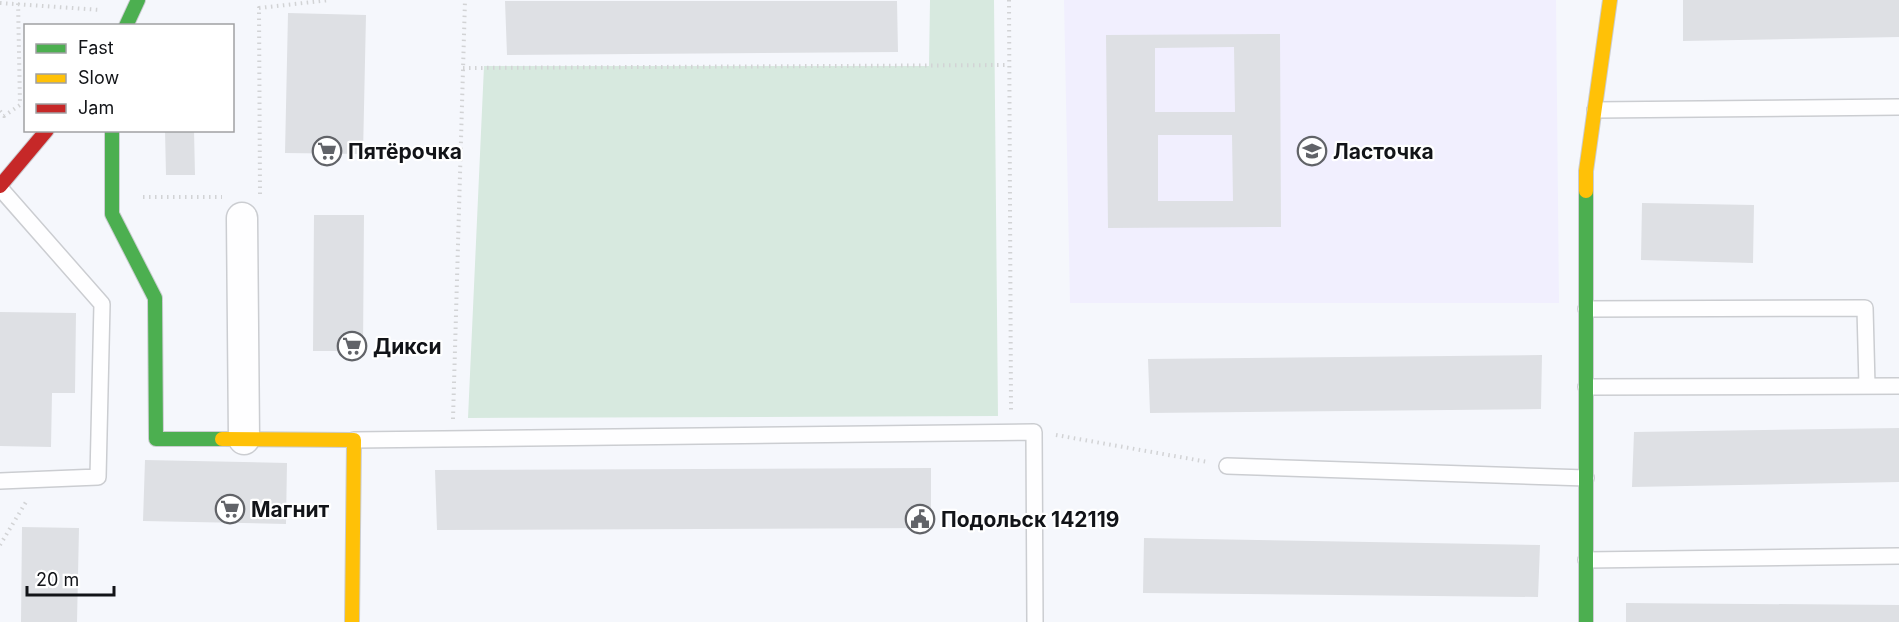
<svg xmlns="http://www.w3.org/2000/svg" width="1899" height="622" viewBox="0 0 1899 622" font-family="Inter,sans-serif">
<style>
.education{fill:#f1effe}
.green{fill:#d7e9df}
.building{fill:#dee0e4;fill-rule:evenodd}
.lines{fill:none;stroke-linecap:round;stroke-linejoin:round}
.lane-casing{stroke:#cbcdd1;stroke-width:18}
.street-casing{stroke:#cbcdd1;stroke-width:33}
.fast-casing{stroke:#cbcdd1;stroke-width:16}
.slow-casing{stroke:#cbcdd1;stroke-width:16}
.jam-casing{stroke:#cbcdd1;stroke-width:16}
.path{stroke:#d2d3d5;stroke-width:4;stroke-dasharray:1.5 4.5;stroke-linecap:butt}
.lane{stroke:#fefeff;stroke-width:15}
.street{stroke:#fefeff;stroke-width:30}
.fast{stroke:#4caf50;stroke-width:14}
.slow{stroke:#ffc107;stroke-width:14}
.jam{stroke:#c62828;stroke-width:14}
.labels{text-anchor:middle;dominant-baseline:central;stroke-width:4.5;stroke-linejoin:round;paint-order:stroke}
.poi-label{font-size:21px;font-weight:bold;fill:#121418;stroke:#fff;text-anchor:start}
</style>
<rect width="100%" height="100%" fill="#f5f7fc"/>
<path class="education" d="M1064 0H1556L1559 303H1070Z"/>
<path class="green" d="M930 0H994L998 416 468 418 484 66H929Z"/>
<path class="building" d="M1683 0H1899V37L1683 41Z
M505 1H897L898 52 507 55Z
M288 13 366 15 363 154 285 153Z
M1280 34 1281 227 1108 228 1106 35ZM1234 47 1235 112H1155V48ZM1158 135H1232L1233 201H1158Z
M165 130H194L195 175H166Z
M1642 203 1754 205 1753 263 1641 260Z
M314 215H364L363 351H313Z
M0 312 76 313 75 393H52L51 447 0 446Z
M1542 355 1541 409 1150 413 1148 359Z
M1899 428V482L1632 487 1634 432Z
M145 460 287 463 286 524 143 521Z
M931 468V528L437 530 435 470Z
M22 527 79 528 77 622H21Z
M1144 538 1540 545 1538 597 1143 593Z
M1626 603 1899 605V622H1626Z"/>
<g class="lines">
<g class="lane-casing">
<path id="lane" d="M1595 110 1899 107
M0 188 102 304 98 477 0 481
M1586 309 1865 308 1867 386
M1586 387 1899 386
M354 440 1034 432 1035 622
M1227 466 1586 478
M1586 560 1899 556"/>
</g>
<g class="street-casing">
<path id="street" d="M242 218 244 439"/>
</g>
<g class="fast-casing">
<path id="fast" d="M126 26 138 0
M112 130V214L155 298 156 439H222
M1586 191V622"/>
</g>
<g class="slow-casing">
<path id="slow" d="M1586 191V171L1610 0
M222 439 354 440 352 622"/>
</g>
<g class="jam-casing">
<path id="jam" d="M0 186 47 130"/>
</g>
<path class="path" d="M1009 0 1011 410
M0 3 101 10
M463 68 1009 65
M0 111 4 116 20 105 18 0
M260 194 259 8 330 0
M143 197H222
M453 419 465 0
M1056 435 1208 462
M0 545 26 502"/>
<use href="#lane" class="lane"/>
<use href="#street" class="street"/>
<use href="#fast" class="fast"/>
<use href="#slow" class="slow"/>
<use href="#jam" class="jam"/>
</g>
<defs>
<g id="supermarket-ring" transform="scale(1.5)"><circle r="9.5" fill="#fff" stroke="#616368" stroke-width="1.5"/><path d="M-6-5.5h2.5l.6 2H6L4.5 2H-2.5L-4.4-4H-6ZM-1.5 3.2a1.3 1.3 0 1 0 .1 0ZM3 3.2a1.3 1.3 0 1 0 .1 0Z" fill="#616368"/></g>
<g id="school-ring" transform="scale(1.5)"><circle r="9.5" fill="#fff" stroke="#616368" stroke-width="1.5"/><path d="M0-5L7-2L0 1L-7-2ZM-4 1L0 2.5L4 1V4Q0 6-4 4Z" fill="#616368"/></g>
<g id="civic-ring" transform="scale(1.5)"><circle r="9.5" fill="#fff" stroke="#616368" stroke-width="1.5"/><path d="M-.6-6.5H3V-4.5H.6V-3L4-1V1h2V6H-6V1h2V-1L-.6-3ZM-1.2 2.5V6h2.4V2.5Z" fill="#616368"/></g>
</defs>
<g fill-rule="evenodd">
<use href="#supermarket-ring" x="327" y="151"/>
<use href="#school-ring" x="1312" y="151"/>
<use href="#supermarket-ring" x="352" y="346"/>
<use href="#supermarket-ring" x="230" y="509"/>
<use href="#civic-ring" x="920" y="519"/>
</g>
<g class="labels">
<g class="poi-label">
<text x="348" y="151">Пятёрочка</text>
<text x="1333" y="151">Ласточка</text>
<text x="373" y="346">Дикси</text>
<text x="251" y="509">Магнит</text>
<text x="941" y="519">Подольск 142119</text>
</g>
</g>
<rect x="24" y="24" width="210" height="108" fill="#ffffff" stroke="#a0a1a3" stroke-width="1.5"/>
<rect x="36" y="44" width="30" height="9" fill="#4caf50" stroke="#a0a1a3" stroke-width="1.5"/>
<text x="78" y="54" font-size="18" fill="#121418">Fast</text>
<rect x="36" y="74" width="30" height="9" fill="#ffc107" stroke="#a0a1a3" stroke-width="1.5"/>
<text x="78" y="84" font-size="18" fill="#121418">Slow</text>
<rect x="36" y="104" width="30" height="9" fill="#c62828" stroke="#a0a1a3" stroke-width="1.5"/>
<text x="78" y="114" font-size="18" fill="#121418">Jam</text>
<path d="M27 586v9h87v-9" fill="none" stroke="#121418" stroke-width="3"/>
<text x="36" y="586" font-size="18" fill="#121418" stroke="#ffffff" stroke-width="4.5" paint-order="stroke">20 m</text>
</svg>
